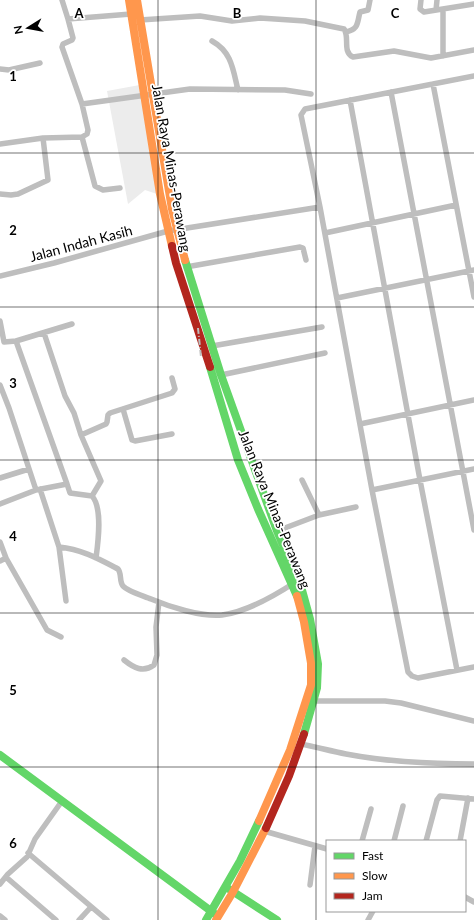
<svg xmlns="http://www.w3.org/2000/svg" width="474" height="920" viewBox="0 0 474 920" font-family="Lato,sans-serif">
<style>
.green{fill:#ececec}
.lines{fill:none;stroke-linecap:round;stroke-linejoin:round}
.street{stroke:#bebebe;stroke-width:5.5}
.fast{stroke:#63d668;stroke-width:8}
.slow{stroke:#ff974d;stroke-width:8}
.jam{stroke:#b3261e;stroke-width:8}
.rail{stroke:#bebebe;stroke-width:2;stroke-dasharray:6 2 1 2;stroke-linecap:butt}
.grid{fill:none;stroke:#000;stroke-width:1;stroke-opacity:0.55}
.labels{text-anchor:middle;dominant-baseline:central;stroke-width:3.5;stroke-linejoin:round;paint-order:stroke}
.street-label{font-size:14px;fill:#000;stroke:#fff}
.grid-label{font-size:13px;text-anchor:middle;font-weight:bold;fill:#000;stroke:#fff;stroke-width:3.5;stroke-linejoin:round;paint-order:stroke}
</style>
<rect width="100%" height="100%" fill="#fff"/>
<path class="green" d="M145 84 163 196 145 190 128 204 107 91Z"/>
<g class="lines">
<path class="street" d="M62 0 68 19 131 14
M421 0 420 9 424 12 474 4
M443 9V56
M436 10 437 0
M140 20 200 16 232 21 260 18 305 21 344 29C350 37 342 52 353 57L394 51 431 58 474 50
M346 32C359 29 357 23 360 12L368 10 370 0
M212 41C232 52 233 70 238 90
M0 69 9 70 40 63
M433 84 474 297
M391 92 474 530
M350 100 420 480 457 670
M82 104 190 89 285 90 311 94
M82 137 95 186 103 190 120 188
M0 144 43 138 82 137 87 134 88 130 82 104 62 47 63 44 72 40 73 38 68 19
M0 194 11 195 18 194 48 180 43 138
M320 207 372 490 408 672 412 676 418 678 474 667
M325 233 456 205
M186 267 300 247 303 248 306 260
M0 276 54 263 168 231 320 207 301 115 305 109 474 76
M337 298 474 270
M0 321 4 342 16 341 67 484 36 490 0 504
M44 333 65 396 74 413 81 435 101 481 92 496 70 493 67 484
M16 341 72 324
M212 346 322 327
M221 375 325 353
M0 385 9 408 36 490
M123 409 132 440 135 441 172 434
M360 424 474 400
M81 435 106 424 107 422 108 415 110 413 172 393 175 389 172 378
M0 478 29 469
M302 480 319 515
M40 489 59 547
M372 490 474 469
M92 496C103 508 98 543 96 558
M277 531 319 515 356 507
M0 542 6 558 0 561
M6 558 47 630 61 637
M66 601 59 547C81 549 99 559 118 569 122 574 119 581 123 586 127 591 144 596 151 599 170 607 201 617 222 615 246 612 274 596 294 583
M124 660C134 668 143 673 154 665L157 655 156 627 159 602
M314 701H385L401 703 474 721
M301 744C316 747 331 751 346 754 388 762 431 764 474 764
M264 831 327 849
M362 841 371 809
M394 841 403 806
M426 841 437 800 440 796 474 799
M460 841 468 798
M28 853 107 920
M6 877 56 920
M0 884 8 874 27 857 35 839 62 801
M310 885 315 846
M465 897 474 902
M0 916 5 920
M79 920 91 907
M368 920 373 911"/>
<path class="fast" d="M185 260 221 375 277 531 302 590 310 619 318 664 317 688 304 734
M210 367 238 460 258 509 297 596
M0 755 215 914
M229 889 277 920
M206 920 240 861 259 821"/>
<path class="slow" d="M129 0 160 194 172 246
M137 0 172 209 185 260
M259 821 290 750 311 685V663L304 622 297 596
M216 920 233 892 266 828"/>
<path class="jam" d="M172 246 176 263 210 367
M266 828 289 776 304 734"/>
<path class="rail" d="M198 328 201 357"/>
</g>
<path class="grid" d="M158 0V920M316 0V920M0 153H474M0 307H474M0 460H474M0 613H474M0 767H474"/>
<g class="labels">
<g class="street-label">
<text transform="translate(172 168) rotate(80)">Jalan Raya Minas-Perawang</text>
<text transform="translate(81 243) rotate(-15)">Jalan Indah Kasih</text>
<text transform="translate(275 509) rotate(68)">Jalan Raya Minas-Perawang</text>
</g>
</g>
<g class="grid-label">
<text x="79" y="18">A</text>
<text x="237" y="18">B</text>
<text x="395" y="18">C</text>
<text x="13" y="81">1</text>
<text x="13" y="235">2</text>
<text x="13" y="388">3</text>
<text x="13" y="541">4</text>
<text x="13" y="695">5</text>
<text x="13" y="848">6</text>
</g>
<rect x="326" y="840" width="140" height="72" fill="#ffffff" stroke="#999999"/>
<rect x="334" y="853" width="20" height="6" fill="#63d668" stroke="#999999"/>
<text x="362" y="860" font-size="12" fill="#000000">Fast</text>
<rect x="334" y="873" width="20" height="6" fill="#ff974d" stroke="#999999"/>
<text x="362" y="880" font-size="12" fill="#000000">Slow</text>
<rect x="334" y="893" width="20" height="6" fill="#b3261e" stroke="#999999"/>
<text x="362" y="900" font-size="12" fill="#000000">Jam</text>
<g transform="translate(28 28) rotate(259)" stroke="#ffffff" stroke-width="3" paint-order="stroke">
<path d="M0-3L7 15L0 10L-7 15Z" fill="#000000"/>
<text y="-6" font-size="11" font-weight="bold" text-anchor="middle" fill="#000000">N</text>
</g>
</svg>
